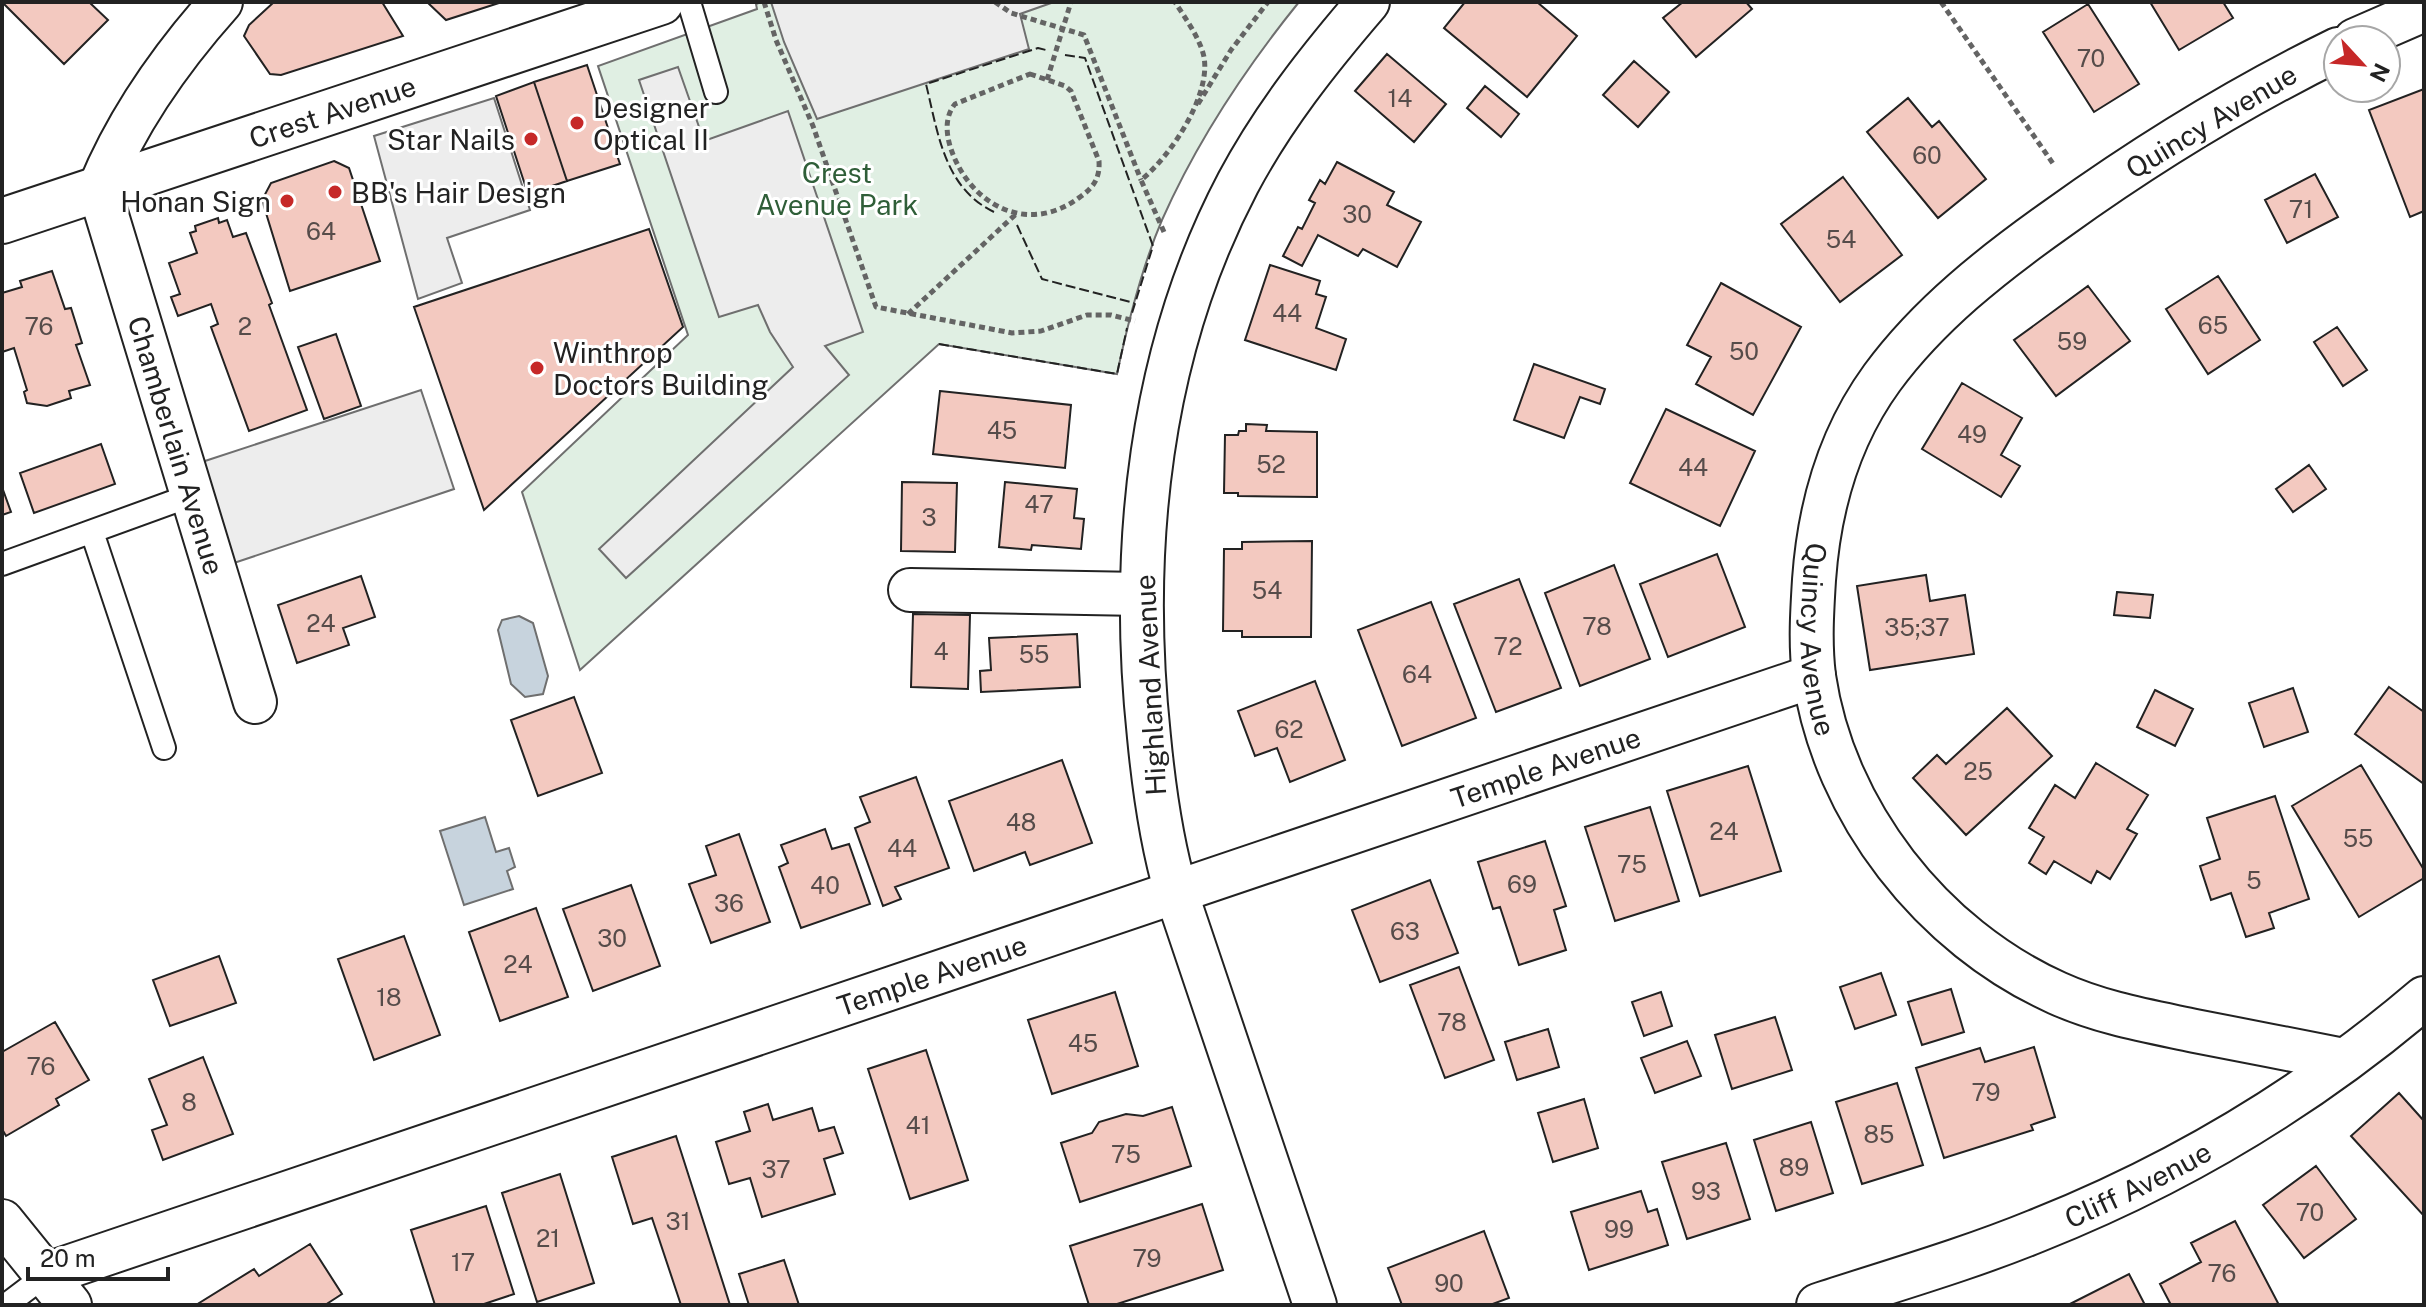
<svg xmlns="http://www.w3.org/2000/svg" width="2426" height="1307" viewBox="0 0 2426 1307" font-family="'Public Sans',sans-serif">
<style>
.green{fill:#e0efe3;stroke:#6f6f6f;stroke-width:2}
.parking{fill:#ededed;stroke:#6f6f6f;stroke-width:2}
.water{fill:#c7d3dd;stroke:#6f6f6f;stroke-width:2}
.building{fill:#f3c9c0;stroke:#222;stroke-width:2}
.lines{fill:none;stroke-linecap:round;stroke-linejoin:round}
.service-casing{stroke:#222;stroke-width:26}
.minor-casing{stroke:#222;stroke-width:46}
.secondary-casing{stroke:#222;stroke-width:48}
.path{stroke:#646464;stroke-width:5;stroke-dasharray:6 4;stroke-linecap:butt}
.service{stroke:#fff;stroke-width:22}
.minor{stroke:#fff;stroke-width:42}
.secondary{stroke:#fff;stroke-width:44}
.fence{stroke:#222;stroke-width:2;stroke-dasharray:10 4;stroke-linecap:butt}
.poi-dot{fill:#c62828;stroke:#fff;stroke-width:3}
.labels{text-anchor:middle;dominant-baseline:central;stroke-width:6;stroke-linejoin:round;paint-order:stroke}
.number-label{font-size:24px;fill:#564c4a}
.poi-label{font-size:28px;fill:#222;stroke:#fff;text-anchor:start}
.street-label{font-size:28px;fill:#222;stroke:#fff}
.park-label{font-size:28px;fill:#2f5e38;stroke:#fff}
</style>
<rect width="100%" height="100%" fill="#fff"/>
<path class="green" d="M761 2H1299C1244 70 1197 141 1162 220 1141 269 1128 322 1117 374L939 344 580 670 522 492 688 335 598 66 757 9 756 4Z"/>
<path class="parking" d="M771 2H1054L1020 14 1029 49 817 119 784 42Z
M678 67 704 141 788 111 863 332 825 346 849 375 626 578 599 549 793 367 770 332 758 305 719 317 639 80Z
M494 98 530 210 447 238 462 283 418 299 374 136Z
M421 390 454 489 231 564 199 463Z"/>
<path class="water" d="M519 616 533 623 548 676 543 694 525 697 511 684 498 630 502 620Z
M485 817 496 852 509 848 515 867 507 871 513 889 464 905 440 831Z"/>
<path class="building" d="M2 2H89L108 20 64 64Z
M274 2H382L403 36 281 75 270 74 244 36 249 25Z
M427 2H502L446 20Z
M1465 2H1537L1577 36 1527 97 1444 28Z
M1683 2H1746L1752 9 1696 57 1663 18Z
M2150 2H2223L2233 18 2179 50Z
M2088 4 2139 84 2094 112 2043 32Z
M1387 54 1446 104 1414 142 1355 91Z
M1634 61 1669 92 1638 127 1603 95Z
M587 65 620 164 567 181 534 82Z
M534 82 567 181 528 194 496 96Z
M1485 86 1519 114 1501 137 1467 108Z
M2424 89V211L2410 217 2369 110Z
M1908 98 1932 127 1939 121 1986 179 1938 218 1867 132Z
M334 161 349 168 380 261 290 291 262 200 271 183Z
M1337 162 1394 192 1387 205 1421 222 1397 267 1363 249 1358 256 1318 235 1302 266 1283 256 1298 227 1302 229 1315 203 1309 200 1320 180 1325 184Z
M2315 174 2338 217 2287 243 2265 200Z
M1843 177 1902 255 1840 302 1781 224Z
M218 218 219 223 227 220 233 237 246 233 272 303 269 305 307 410 249 431 211 327 218 324 211 304 178 316 171 297 180 294 169 263 197 253 190 233 196 231 195 226Z
M649 229 683 327 484 510 414 307Z
M1270 265 1320 281 1316 294 1326 297 1316 328 1346 339 1336 370 1245 340Z
M52 271 65 309 71 308 82 343 76 345 90 385 69 391 71 398 47 406 27 403 24 392 27 390 14 348 2 352V293L22 287 20 281Z
M2218 276 2260 340 2208 374 2166 309Z
M1721 283 1801 327 1753 415 1696 384 1711 357 1687 345Z
M2088 286 2130 341 2056 396 2014 340Z
M2337 327 2367 370 2343 386 2314 342Z
M336 334 361 406 324 419 298 347Z
M1534 364 1605 389 1600 404 1580 397 1564 438 1514 420Z
M1962 383 2022 418 2001 455 2020 466 2001 497 1922 449Z
M940 391 1071 405 1065 468 933 454Z
M1666 409 1755 451 1720 526 1630 483Z
M1246 424 1267 425 1266 431 1317 432V497L1238 496V493H1224L1225 435H1238L1239 431H1246Z
M101 444 115 484 34 513 20 473Z
M2309 465 2326 489 2293 512 2276 489Z
M902 482 957 483 955 552 901 551Z
M1005 482 1077 489 1074 518 1084 519 1081 549 1032 545 1031 550 999 547Z
M2 487 11 512 2 515Z
M1312 541 1311 637H1242V631H1223L1224 549H1242V542Z
M1717 554 1745 627 1668 657 1640 584Z
M1614 565 1650 659 1580 686 1545 593Z
M1926 575 1930 601 1965 595 1974 654 1870 670 1857 586Z
M361 576 375 617 343 628 349 645 297 663 278 605Z
M1519 579 1561 688 1496 712 1454 604Z
M2117 592 2153 595 2150 618 2114 615Z
M1431 602 1476 718 1402 746 1358 630Z
M913 614 970 615 968 689 911 687Z
M1077 634 1080 687 981 692 980 671 991 670 989 638Z
M1315 681 1345 760 1290 782 1277 748 1255 756 1238 711Z
M2389 687 2424 712V784L2355 734Z
M2293 688 2308 732 2264 747 2249 703Z
M2155 690 2193 709 2175 746 2137 727Z
M574 697 602 773 538 796 511 720Z
M2007 708 2052 756 1966 835 1913 778 1937 755 1946 764Z
M1062 760 1092 843 1030 865 1025 852 974 871 949 801Z
M2096 763 2148 795 2127 829 2137 834 2110 879 2097 871 2091 883 2054 861 2046 874 2029 863 2044 837 2029 828 2055 785 2075 798Z
M2361 765 2424 870V878L2359 917 2292 806Z
M1748 766 1781 871 1700 896 1667 791Z
M916 777 949 868 895 887 901 899 883 906 855 828 870 822 860 797Z
M2275 796 2309 899 2269 913 2274 928 2246 937 2231 893 2211 900 2200 866 2220 859 2207 818Z
M1650 807 1679 901 1615 921 1585 827Z
M825 829 832 849 849 844 870 904 801 928 779 867 788 863 781 845Z
M739 834 770 922 711 943 689 884 716 875 706 846Z
M1545 841 1566 906 1554 910 1566 950 1519 965 1500 907 1493 909 1478 862Z
M1430 880 1458 953 1380 982 1352 910Z
M631 885 660 966 593 991 563 909Z
M536 908 568 997 500 1021 469 932Z
M404 936 440 1035 374 1060 338 959Z
M219 956 236 1003 170 1026 153 980Z
M1459 967 1494 1060 1445 1078 1410 985Z
M1881 973 1896 1015 1855 1029 1840 987Z
M1951 989 1964 1032 1922 1045 1908 1002Z
M1115 992 1138 1066 1052 1094 1028 1020Z
M1661 992 1672 1026 1644 1036 1632 1002Z
M1775 1017 1792 1070 1732 1089 1715 1035Z
M55 1022 89 1080 56 1099 59 1105 6 1136 2 1129V1052Z
M1548 1029 1559 1067 1517 1080 1505 1042Z
M1687 1041 1701 1076 1655 1093 1641 1058Z
M2034 1047 2055 1117 2031 1125 2033 1130 1944 1158 1916 1068 1980 1048 1985 1062Z
M926 1050 968 1180 910 1199 868 1069Z
M203 1057 233 1134 163 1160 152 1130 167 1125 149 1079Z
M1897 1083 1923 1165 1862 1184 1836 1102Z
M2399 1093 2424 1121V1216L2351 1136Z
M1584 1099 1598 1148 1553 1162 1538 1113Z
M768 1104 773 1120 812 1108 819 1131 834 1127 843 1153 824 1159 835 1194 762 1217 750 1178 729 1184 716 1142 750 1131 744 1112Z
M1172 1107 1191 1166 1080 1202 1061 1143 1092 1133 1099 1122 1126 1114 1143 1116Z
M1811 1122 1833 1193 1776 1211 1754 1140Z
M676 1136 730 1305H681L652 1218 633 1224 612 1157Z
M1726 1143 1750 1219 1687 1239 1662 1162Z
M2316 1166 2356 1219 2304 1258 2263 1205Z
M560 1174 594 1283 537 1302 502 1193Z
M1641 1191 1648 1212 1657 1209 1668 1245 1589 1270 1571 1212Z
M1202 1204 1223 1270 1114 1305H1089L1070 1246Z
M486 1206 514 1294 481 1305H435L411 1230Z
M2235 1221 2279 1305H2171L2160 1284 2201 1262 2191 1243Z
M1484 1231 1509 1298 1490 1305H1402L1388 1268Z
M310 1244 342 1294 325 1305H196L254 1269 259 1276Z
M784 1260 799 1305H749L739 1274Z
M2129 1274 2145 1305H2068Z"/>
<g class="lines">
<g class="service-casing">
<path id="service" d="M689 2 716 92
M92 532 164 748
M2 564 192 495
M6 1305 47 1274"/>
</g>
<g class="minor-casing">
<g id="minor">
<path id="s1" d="M221 2C171 58 128 118 99 189L255 702"/>
<path d="M2355 40 2424 10"/>
<path id="s2" d="M2338 49C2240 97 2147 154 2058 218 1993 264 1929 314 1882 378 1839 437 1819 509 1814 580 1812 612 1810 644 1814 676 1834 812 1932 937 2057 993 2101 1013 2148 1021 2195 1031 2245 1041 2294 1050 2344 1060"/>
<path d="M910 590 1141 594"/>
<path d="M2 1221 70 1305"/>
<path id="s3" d="M47 1274 1814 676"/>
<path d="M1315 1305 1176 892C1161 841 1154 789 1149 737 1129 549 1149 352 1238 183 1273 117 1319 59 1368 2"/>
<path id="s4" d="M1818 1305C1891 1281 1965 1260 2036 1231 2177 1175 2309 1096 2424 998"/>
</g>
</g>
<g class="secondary-casing">
<g id="secondary">
<path id="s5" d="M2 221 661 2"/>
</g>
</g>
<path class="path" d="M764 2 776 40 813 126 876 307 1012 333 1041 331 1087 315H1111L1135 321
M995 2 1011 13 1084 35 1141 180
M1941 2 2054 165
M1030 74 1065 86 1071 91 1099 161C1100 178 1094 187 1080 197 1027 237 968 204 950 146 946 132 945 116 955 104Z
M1047 80 1071 2
M1198 104 1231 50 1268 2
M1164 232 1141 180C1170 157 1211 96 1204 57 1200 38 1185 18 1175 2
M908 314 1016 214"/>
<use href="#service" class="service"/>
<use href="#minor" class="minor"/>
<use href="#secondary" class="secondary"/>
<path class="fence" d="M1065 55 1085 58 1153 246 1132 313
M994 212C944 188 938 133 926 84L1038 48 1046 50
M1017 225 1042 279 1134 303
M939 344 1117 374 1127 328"/>
</g>
<g class="poi-dot">
<circle cx="577" cy="123" r="8"/>
<circle cx="531" cy="139" r="8"/>
<circle cx="335" cy="192" r="8"/>
<circle cx="287" cy="201" r="8"/>
<circle cx="537" cy="368" r="8"/>
</g>
<g class="labels">
<g class="number-label">
<text x="2091" y="58">70</text>
<text x="1400" y="98">14</text>
<text x="1927" y="155">60</text>
<text x="2301" y="209">71</text>
<text x="1357" y="214">30</text>
<text x="321" y="231">64</text>
<text x="1841" y="239">54</text>
<text x="1287" y="313">44</text>
<text x="2213" y="325">65</text>
<text x="39" y="326">76</text>
<text x="245" y="326">2</text>
<text x="2072" y="341">59</text>
<text x="1744" y="351">50</text>
<text x="1002" y="430">45</text>
<text x="1972" y="434">49</text>
<text x="1271" y="464">52</text>
<text x="1693" y="467">44</text>
<text x="1039" y="504">47</text>
<text x="929" y="517">3</text>
<text x="1267" y="590">54</text>
<text x="321" y="623">24</text>
<text x="1597" y="626">78</text>
<text x="1917" y="627">35;37</text>
<text x="1508" y="646">72</text>
<text x="941" y="651">4</text>
<text x="1034" y="654">55</text>
<text x="1417" y="674">64</text>
<text x="1289" y="729">62</text>
<text x="1978" y="771">25</text>
<text x="1021" y="822">48</text>
<text x="1724" y="831">24</text>
<text x="2358" y="838">55</text>
<text x="902" y="848">44</text>
<text x="1632" y="864">75</text>
<text x="2254" y="880">5</text>
<text x="1522" y="884">69</text>
<text x="825" y="885">40</text>
<text x="729" y="903">36</text>
<text x="1405" y="931">63</text>
<text x="612" y="938">30</text>
<text x="518" y="964">24</text>
<text x="389" y="997">18</text>
<text x="1452" y="1022">78</text>
<text x="1083" y="1043">45</text>
<text x="41" y="1066">76</text>
<text x="1986" y="1092">79</text>
<text x="189" y="1102">8</text>
<text x="918" y="1125">41</text>
<text x="1879" y="1134">85</text>
<text x="1126" y="1154">75</text>
<text x="1794" y="1167">89</text>
<text x="776" y="1169">37</text>
<text x="1706" y="1191">93</text>
<text x="2310" y="1212">70</text>
<text x="678" y="1221">31</text>
<text x="1619" y="1229">99</text>
<text x="548" y="1238">21</text>
<text x="1147" y="1258">79</text>
<text x="463" y="1262">17</text>
<text x="2222" y="1273">76</text>
<text x="1449" y="1283">90</text>
</g>
<g class="poi-label">
<text x="593" y="107">Designer<tspan x="593" dy="32">Optical II</tspan></text>
<text x="515" y="139" text-anchor="end">Star Nails</text>
<text x="351" y="192">BB's Hair Design</text>
<text x="271" y="201" text-anchor="end">Honan Sign</text>
<text x="553" y="352">Winthrop<tspan x="553" dy="32">Doctors Building</tspan></text>
</g>
<g class="street-label">
<text stroke="none"><textPath href="#s5" startOffset="348">Crest Avenue</textPath></text>
<text transform="translate(2211 121) rotate(-31)">Quincy Avenue</text>
<text stroke="none"><textPath href="#s1" startOffset="492">Chamberlain Avenue</textPath></text>
<text stroke="none"><textPath href="#s2" startOffset="842">Quincy Avenue</textPath></text>
<text transform="translate(1150 685) rotate(-93)">Highland Avenue</text>
<text stroke="none"><textPath href="#s3" startOffset="1582">Temple Avenue</textPath></text>
<text stroke="none"><textPath href="#s3" startOffset="934">Temple Avenue</textPath></text>
<text stroke="none"><textPath href="#s4" startOffset="342">Cliff Avenue</textPath></text>
</g>
<g class="park-label">
<text x="837" y="172">Crest<tspan x="837" dy="32">Avenue Park</tspan></text>
</g>
</g>
<rect width="2426" height="1307" fill="none" stroke="#222222" stroke-width="8"/>
<g transform="translate(2362 64) rotate(116)"><circle r="38" fill="#ffffff" stroke="#a7a7a7" stroke-width="2"/>
<path d="M0-6L14 30L0 20L-14 30Z" fill="#c62828"/>
<text y="-12" font-size="22" font-weight="bold" text-anchor="middle" fill="#222222">N</text>
</g>
<path d="M28 1267v12h140v-12" fill="none" stroke="#222222" stroke-width="4"/>
<text x="40" y="1267" font-size="24" fill="#222222" stroke="#ffffff" stroke-width="6" paint-order="stroke">20 m</text>
</svg>
